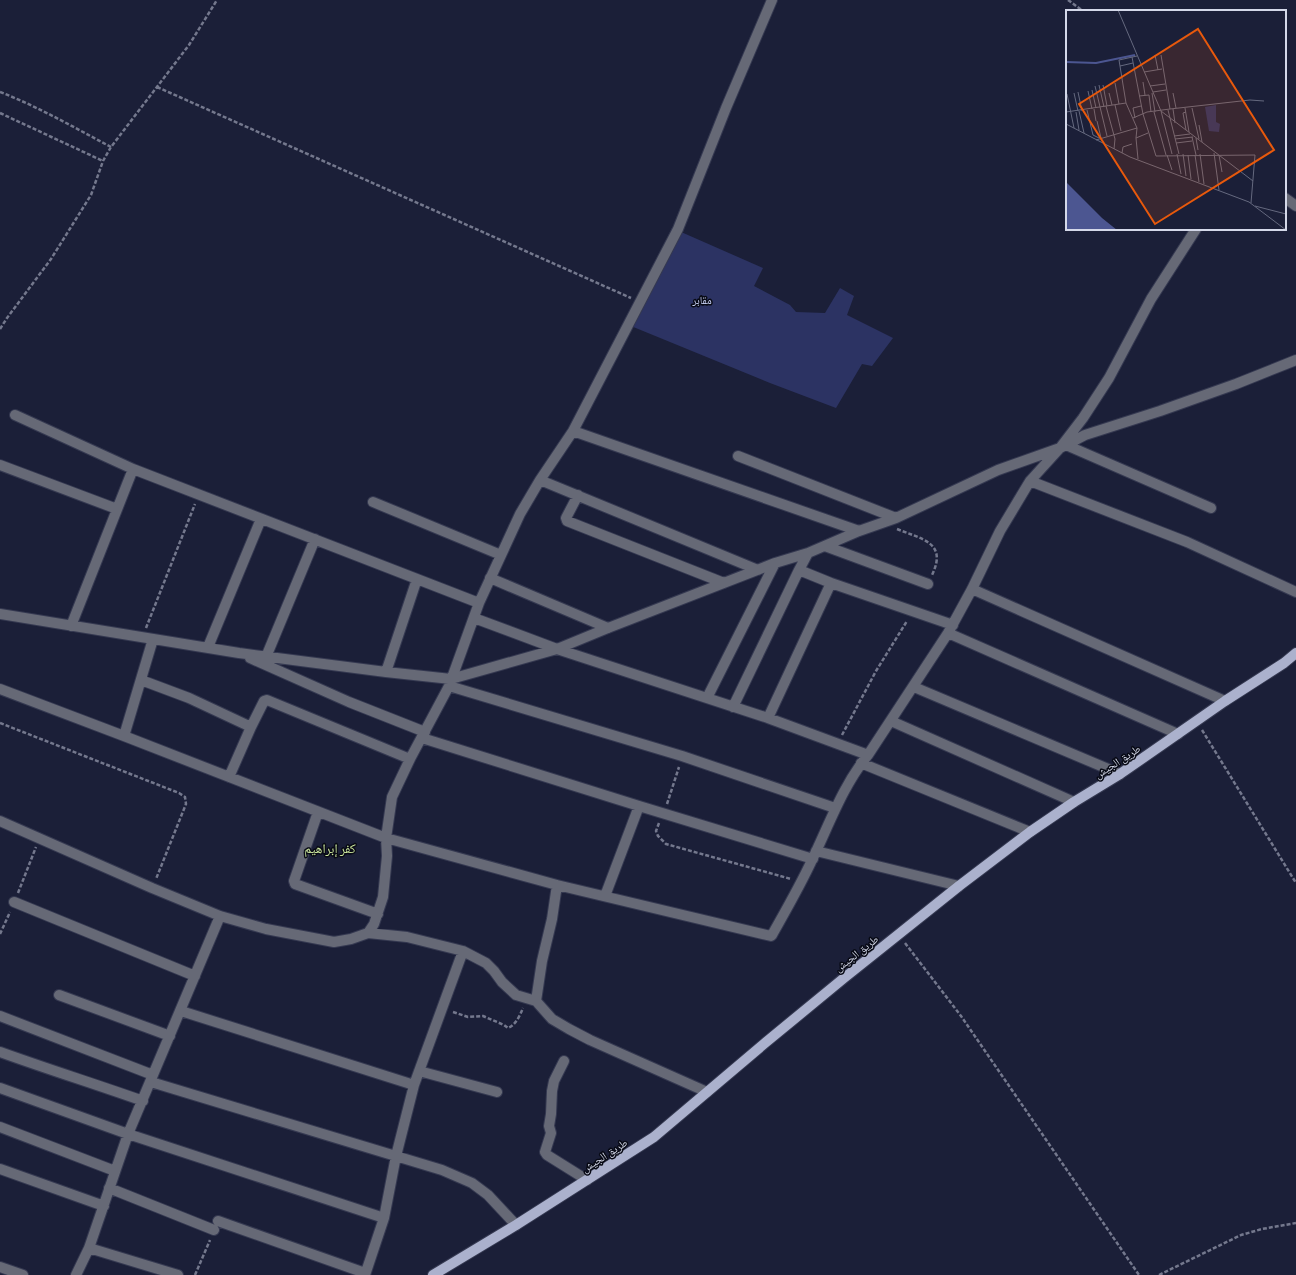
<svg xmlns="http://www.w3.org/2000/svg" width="1296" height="1275" viewBox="0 0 1296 1275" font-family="Commissioner,'Noto Naskh Arabic',sans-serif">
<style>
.green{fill:#2c3363}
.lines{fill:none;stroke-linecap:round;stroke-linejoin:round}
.minor-casing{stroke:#353951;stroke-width:12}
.major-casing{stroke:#353951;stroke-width:12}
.path{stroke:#74788d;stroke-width:2.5;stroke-dasharray:4 2;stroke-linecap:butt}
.minor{stroke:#666976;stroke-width:10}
.major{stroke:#abb1cd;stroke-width:10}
.labels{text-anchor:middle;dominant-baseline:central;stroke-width:3;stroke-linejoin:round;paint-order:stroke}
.park-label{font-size:11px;fill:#ccd5f9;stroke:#080a15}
.street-label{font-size:11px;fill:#d4d8e9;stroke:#080a15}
.quarter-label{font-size:13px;fill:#cde89e;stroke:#080a15}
.inset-river{fill:none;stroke:#4c5691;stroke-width:2}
.inset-road{fill:none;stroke:#65697f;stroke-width:1}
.view{fill:#e8590c;fill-opacity:0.15;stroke:#e8590c;stroke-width:2}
.inset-edge{fill:none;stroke:#d4d8e9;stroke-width:2}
</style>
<rect width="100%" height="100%" fill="#1b1f38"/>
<path class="green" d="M672 228 763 268 754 286 790 305 796 312 825 313 840 288 854 296 847 315 893 338 872 366 862 364 836 408 770 383 626 324Z"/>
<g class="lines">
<g class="minor-casing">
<path id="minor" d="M1285 198 1296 206
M15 415 133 469 479 603
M573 431 859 531
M1066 445 1211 508
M738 456 896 518
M0 465 117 509
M540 480 758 570
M1030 481 1187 542 1296 592
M578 495 566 518 567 521 724 583
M373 502 501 555
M825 546 928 584
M799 570 831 583 953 625
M490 578 608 628
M972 589 1225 701
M0 614 239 653 386 672 451 679 557 649 608 628 775 563 808 553 859 531 896 518 998 470 1060 448 1085 435 1160 411 1236 384 1296 360
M474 618 557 649 768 718 868 755
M71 626 133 469
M948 633 1178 734
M208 647 261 519
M266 657 315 539
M250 658 349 702 425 732
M386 672 417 579
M141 680 189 698 251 727
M449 686 682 756 835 808
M914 687 1120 774
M0 689 124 736 386 838 557 885 771 936 772 935C786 910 800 886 812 860 829 825 843 785 868 755L948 633 972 589 1000 531 1030 481 1060 448 1083 418 1109 378 1151 299 1196 229
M707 698 775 563
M733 707 799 570 808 553
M768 718 831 583
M891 721 1074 802
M124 736 153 639
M422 738 639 806 813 859
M861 763 1030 832
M229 777 251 727 264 701 267 700 410 759
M318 812 294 881 295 884 378 914
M0 821 152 888 220 916 266 929 334 942 351 939 368 933 407 937 463 951 486 963 494 971 502 982 516 995 536 1001
M816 851 959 886
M557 885 552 919 542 961 536 1001 552 1019 569 1029 590 1040 707 1092
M605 896 639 806
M14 902 195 976
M368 933 374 924 383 897 387 856 386 838 392 797 410 759 449 686 479 603 520 514 540 480 573 431 678 229 726 108 772 0
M59 995 170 1036
M181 1011 414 1085
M0 1016 153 1075
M0 1052C47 1069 95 1084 143 1101
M564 1061 554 1081 552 1091 551 1114 549 1126 551 1133 545 1152 547 1155 587 1180
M419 1071 497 1092
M151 1082 442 1170 472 1183 488 1195 516 1225
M0 1088 128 1134 384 1218
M0 1127 115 1171
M0 1169 104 1206
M109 1188 214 1230
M218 1221 365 1273
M89 1248 178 1275
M0 1267 23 1275
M76 1275 89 1248 128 1134 220 916
M365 1275 384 1218 396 1156 414 1085 463 951"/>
</g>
<g class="major-casing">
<path id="major" d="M433 1275 516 1225 654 1137 765 1043 844 978 959 886 1030 832 1074 802 1120 774 1225 701 1284 663 1296 653"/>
</g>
<path class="path" d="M1068 0 1083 11
M157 87 631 298
M0 92C39 107 75 128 111 147
M0 113 103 161
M0 329 7 318 51 259 91 195 103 161 111 147 189 45 217 0
M897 529C921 539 948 542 932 575
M146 628 195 504
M0 723 179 793 185 797 186 804 156 879
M1202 730 1296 883
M842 735 876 671 907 621
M667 804 679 767
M659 823 656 831 658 836 666 844 791 879
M18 893 36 847
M0 934 10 912
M905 943 961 1016 1139 1275
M453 1012 468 1017 483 1016 504 1025 508 1028C516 1025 520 1015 523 1008
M195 1275 210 1240
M1159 1275 1241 1235 1262 1229 1296 1223"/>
<use href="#minor" class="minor"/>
<use href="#major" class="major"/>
</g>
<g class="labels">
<g class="park-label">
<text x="702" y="299">مقابر</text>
</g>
<g class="street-label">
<text transform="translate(1117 761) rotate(-33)">طريق الجيش</text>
<text transform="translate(856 953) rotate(-38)">طريق الجيش</text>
<text transform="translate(604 1155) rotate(-33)">طريق الجيش</text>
</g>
<g class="quarter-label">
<text x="330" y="848">كفر إبراهيم</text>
</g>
</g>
<g transform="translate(1066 10)">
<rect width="220" height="220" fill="#1b1f38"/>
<path d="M150 95V112L154 114 153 122 143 121 139 97Z" fill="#2c3363"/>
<path d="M0 172 36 208 51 220H0Z" fill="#4c5691"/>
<path class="inset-river" d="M0 52 30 53 69 45"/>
<path class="inset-road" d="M52 0 95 101 187 171M89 45 92 60M95 45 104 99M66 47 77 104 90 146 189 145 185 193M54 56 67 53M78 62 96 59M77 72 79 85M49 73 53 94M33 75 38 97M37 75 41 96M29 76 41 126M84 76 99 74M26 80 30 98M22 81 26 99M12 82 16 101M87 82 100 80M8 83 12 101M43 83 46 95M86 83 89 102M107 83 110 98M1 84 8 118M73 86 83 85 85 102M49 95 55 121M40 96 49 129 48 139M119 98 123 122M126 98 133 129M28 99 30 111M107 99 109 113M21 100 27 125 33 128M102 100 113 144M13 101 18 123M95 101 106 144M0 102 60 93M10 102 13 120M88 102 100 145M120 102 117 103 120 120M67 108 81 102 104 99 184 90 198 91M69 108 67 98 75 96M31 111 35 128M0 114 64 147 183 192 220 220M133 115 136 132M108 126 124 124M126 127 130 145M70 128 71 118 60 93 53 50 71 46M130 128 132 140M109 129 127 127M30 130 71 118M110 133 126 131M56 143 57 137 66 134M148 143 153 180M111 144 115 164M117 144 120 166M134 144 138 174M101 145 106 160M122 145 125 169M129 145 133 172M153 145 156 162M72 149 70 128 82 123M189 196 220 204"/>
<path class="view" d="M132 19 208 140 89 214 13 94Z"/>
<rect width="220" height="220" class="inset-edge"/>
</g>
</svg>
